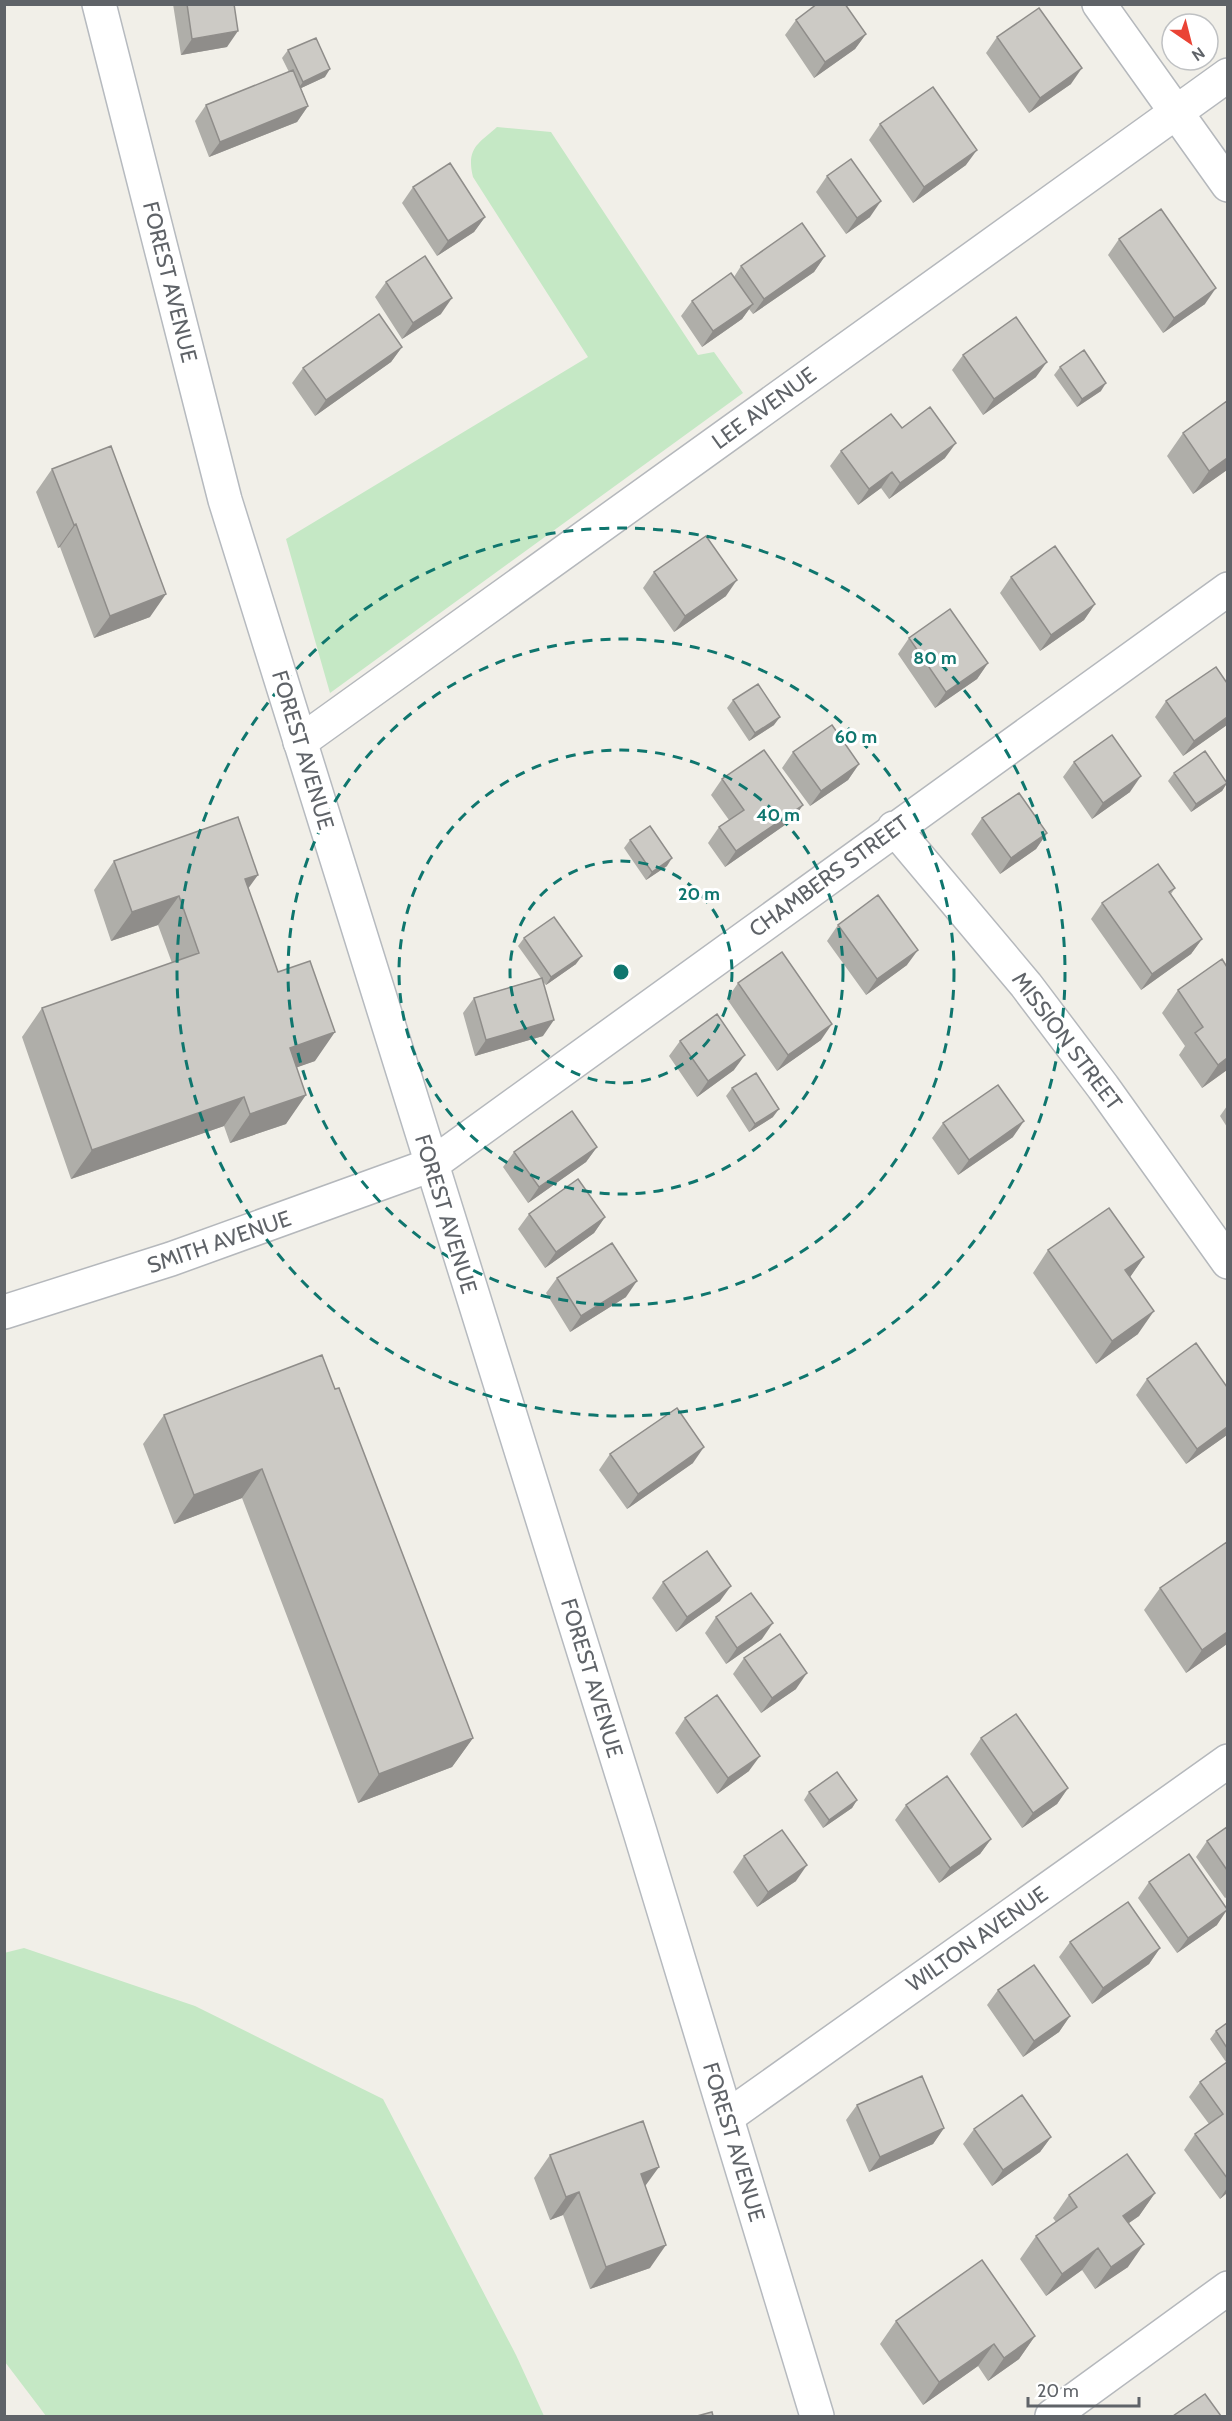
<svg xmlns="http://www.w3.org/2000/svg" width="1232" height="2421" viewBox="0 0 1232 2421" font-family="Cabin,sans-serif">
<style>
.green{fill:#c5e8c5}
.lines{fill:none;stroke-linecap:round;stroke-linejoin:round}
.minor-casing{stroke:#b5b8bc;stroke-width:36}
.secondary-casing{stroke:#b6babf;stroke-width:36}
.minor{stroke:#fff;stroke-width:33}
.secondary{stroke:#fff;stroke-width:33}
.wall{fill:#afaea9}
.shaded-wall{fill:#8f8d8a}
.building{fill:#cccac5;stroke:#8f8d8a;stroke-width:1.5}
.ring{fill:none;stroke:#0f766e;stroke-width:3;stroke-dasharray:10 8}
.labels{text-anchor:middle;dominant-baseline:central;stroke-width:6;stroke-linejoin:round;paint-order:stroke}
.street-label{font-size:22px;fill:#5f6368;stroke:#fff}
.centre{fill:#0f766e;stroke:#fff;stroke-width:3}
.ring-label{font-size:18px;text-anchor:middle;font-weight:bold;fill:#0f766e;stroke:#fff;stroke-width:6;stroke-linejoin:round;paint-order:stroke}
</style>
<rect width="100%" height="100%" fill="#f1efe8"/>
<path class="green" d="M497 127 551 132 698 355 714 352 743 393 330 693 286 539 588 357 473 177C466 148 478 144 497 127Z
M24 1948 195 2006 383 2099 516 2355 544 2416H46L5 2362 4 1953Z"/>
<g class="lines">
<g class="minor-casing">
<path id="minor" d="M1099 4 1228 185
M300 742 1228 75
M894 828 1026 985 1103 1087 1228 1262
M4 1312 171 1259 431 1165 1228 589
M727 2117 1228 1761
M1052 2416 1228 2288"/>
</g>
<g class="secondary-casing">
<path id="secondary" d="M99 4 225 500 640 1832 817 2416"/>
</g>
<use href="#minor" class="minor"/>
<use href="#secondary" class="secondary"/>
</g>
<path class="wall" d="M173 4H234L227 47 181 55Z
M796 20 866 34 855 49 814 78 785 35Z
M997 37 1071 84 1029 113 986 53Z
M288 50 325 77 301 88 308 106 297 122 209 157 195 121 206 105 289 72 282 58Z
M880 124 966 165 913 203 869 140Z
M827 176 870 217 846 234 816 192Z
M413 187 485 217 474 232 437 256 402 203Z
M1119 239 1205 304 1163 333 1108 255Z
M825 256 814 272 753 314 749 309 742 319 702 347 681 316 692 301 734 277 741 266Z
M386 282 441 314 402 339 375 297Z
M402 347 391 362 315 416 292 383 303 368Z
M963 355 1036 377 983 415 952 370Z
M1060 367 1101 391 1077 407 1054 375Z
M1227 401V470L1193 494 1167 456 1183 433Z
M902 428 945 458 889 499 881 488 858 505 830 466 841 451Z
M52 469 150 617 94 638 60 547 58 548 36 492Z
M654 572 726 596 674 632 643 588Z
M1011 577 1095 604 1084 620 1040 651 1000 593Z
M909 638 988 663 977 679 935 708 898 654Z
M733 700 774 725 749 741 727 708Z
M1166 701 1227 725 1183 756 1155 717Z
M793 752 859 764 848 780 810 806 782 768Z
M1074 762 1130 792 1092 819 1063 777Z
M1174 773 1227 783 1222 791 1191 812 1168 781Z
M722 779 803 805 792 820 725 867 708 843 719 827 729 820 711 795Z
M982 818 1047 833 1036 849 1000 874 971 834Z
M630 840 667 866 646 880 624 848Z
M114 861 248 889 278 972 315 1061 297 1067 286 1124 230 1143 224 1126 71 1179 22 1037 42 1008 172 963 158 925 111 941 94 890Z
M1175 888 1171 894 1202 939 1191 954 1141 990 1091 919 1102 903Z
M838 925 907 965 866 995 827 941Z
M524 938 576 964 546 985 543 982V1036L475 1056 463 1013 474 998 541 978 518 946Z
M1222 959 1227 1070 1202 1088 1179 1055 1185 1046 1162 1013 1178 990Z
M738 983 821 1040 777 1071 727 999Z
M680 1041 734 1070 697 1097 669 1056Z
M732 1088 773 1117 749 1132 726 1096Z
M1227 1106V1127L1220 1116Z
M943 1123 1013 1137 958 1175 932 1138Z
M597 1147 586 1162 528 1203 503 1167 514 1152Z
M529 1214 605 1217 594 1233 545 1268 518 1229Z
M1048 1250 1144 1257 1130 1277 1138 1334 1096 1364 1033 1273Z
M557 1278 626 1297 570 1332 546 1293Z
M1147 1379 1227 1435 1186 1464 1136 1395Z
M335 1389 473 1738 452 1767 358 1803 242 1498 174 1524 143 1444 164 1415Z
M610 1454 693 1463 627 1509 599 1470Z
M663 1582 720 1601 676 1632 652 1598Z
M1160 1588 1227 1644 1186 1673 1144 1610Z
M716 1617 762 1639 726 1664 705 1633Z
M744 1658 796 1689 761 1713 733 1674Z
M685 1718 749 1771 717 1794 675 1733Z
M981 1738 1068 1788 1057 1804 1022 1828 970 1754Z
M809 1792 857 1800 852 1808 823 1828 804 1800Z
M906 1805 991 1839 980 1854 939 1883 895 1820Z
M1227 1827V1897L1225 1898 1196 1857 1207 1841Z
M744 1856 796 1881 757 1907 733 1872Z
M1149 1882 1217 1925 1177 1953 1138 1898Z
M1070 1942 1160 1948 1149 1964 1092 2004 1059 1957Z
M998 1990 1070 2016 1059 2032 1023 2057 987 2005Z
M1227 2023V2062H1226L1210 2039 1216 2031Z
M1227 2062V2193L1220 2199 1184 2150 1195 2134 1209 2124 1189 2097 1200 2082Z
M857 2105 944 2128 933 2144 869 2172 846 2120Z
M974 2129 1051 2137 1040 2152 992 2186 963 2144Z
M550 2155 645 2187 650 2268 590 2289 563 2215 550 2220 534 2178Z
M1155 2193 1139 2216 1129 2223 1128 2267 1095 2289 1082 2270 1046 2296 1020 2259 1036 2236 1056 2222 1053 2218 1069 2195Z
M896 2321 1035 2336 1019 2359 988 2381 978 2366 923 2405 880 2344Z"/>
<path class="shaded-wall" d="M238 31 227 47 181 55 192 39Z
M866 34 855 49 814 78 825 62Z
M1082 68 1071 84 1029 113 1040 98Z
M330 69 325 77 297 90 303 82Z
M308 106 297 122 209 157 220 142Z
M977 150 966 165 913 203 924 187Z
M881 201 870 217 846 234 857 218Z
M485 217 474 232 437 256 448 241Z
M825 256 814 272 753 314 764 299Z
M1216 288 1205 304 1163 333 1174 318Z
M452 298 441 314 402 339 413 323Z
M753 304 742 319 702 347 713 331Z
M402 347 391 362 315 416 326 400Z
M1047 362 1036 377 983 415 994 399Z
M1106 383 1101 391 1077 407 1082 399Z
M956 443 945 458 889 499 900 483Z
M1227 458V470L1193 494 1209 471Z
M892 472 881 488 858 505 869 489Z
M76 524 60 547 58 548 74 525Z
M737 580 726 596 674 632 685 616Z
M166 594 150 617 94 638 110 616Z
M1095 604 1084 620 1040 651 1051 635Z
M988 663 977 679 935 708 946 692Z
M780 717 774 725 749 741 755 733Z
M1227 717V725L1183 756 1194 741Z
M859 764 848 780 810 806 821 791Z
M1141 776 1130 792 1092 819 1103 803Z
M1227 783 1222 791 1191 812 1196 804Z
M803 805 792 820 725 867 736 851Z
M1047 833 1036 849 1000 874 1011 858Z
M672 858 667 866 646 880 652 872Z
M258 875 237 904 245 879Z
M179 896 158 925 111 941 132 912Z
M1202 939 1191 954 1141 990 1152 974Z
M918 950 907 965 866 995 877 979Z
M582 956 576 964 546 985 551 977Z
M554 1020 543 1036 475 1056 486 1040Z
M832 1024 821 1040 777 1071 788 1055Z
M335 1032 315 1061 270 1077 290 1048Z
M745 1055 734 1070 697 1097 708 1081Z
M1227 1058V1070L1202 1088 1218 1065Z
M306 1095 286 1124 230 1143 250 1114Z
M244 1097 224 1126 71 1179 92 1150Z
M779 1109 773 1117 749 1132 755 1124Z
M1024 1121 1013 1137 958 1175 969 1160Z
M597 1147 586 1162 528 1203 539 1187Z
M605 1217 594 1233 545 1268 556 1252Z
M1144 1257 1128 1280 1125 1270Z
M637 1281 626 1297 570 1332 581 1316Z
M1154 1311 1138 1334 1096 1364 1112 1341Z
M1227 1427V1435L1186 1464 1197 1449Z
M704 1447 693 1463 627 1509 638 1494Z
M262 1469 242 1498 174 1524 194 1495Z
M731 1586 720 1601 676 1632 687 1617Z
M773 1623 762 1639 726 1664 737 1648Z
M1227 1632V1644L1186 1673 1202 1650Z
M807 1673 796 1689 761 1713 772 1698Z
M473 1738 452 1767 358 1803 379 1774Z
M760 1756 749 1771 717 1794 728 1778Z
M1068 1788 1057 1804 1022 1828 1033 1813Z
M857 1800 852 1808 823 1828 829 1820Z
M991 1839 980 1854 939 1883 950 1868Z
M807 1865 796 1881 757 1907 768 1892Z
M1227 1910 1217 1925 1177 1953 1188 1938Z
M1160 1948 1149 1964 1092 2004 1103 1988Z
M1070 2016 1059 2032 1023 2057 1034 2041Z
M944 2128 933 2144 869 2172 880 2157Z
M1051 2137 1040 2152 992 2186 1003 2170Z
M659 2167 643 2189 641 2174Z
M1227 2188V2193L1220 2199Z
M579 2192 563 2215 550 2220 566 2197Z
M1155 2193 1139 2216 1107 2238 1123 2216Z
M1144 2244 1128 2267 1095 2289 1111 2267Z
M666 2245 650 2268 590 2289 606 2267Z
M1098 2248 1082 2270 1046 2296 1062 2274Z
M1035 2336 1019 2359 988 2381 1004 2358Z
M994 2344 978 2366 923 2405 939 2382Z"/>
<path class="building" d="M187 4H234L238 31 192 39Z
M817 4H845L866 34 825 62 796 20Z
M1039 8 1082 68 1040 98 997 37Z
M316 38 330 69 303 82 288 50Z
M293 70 308 106 220 142 206 105Z
M933 87 977 150 924 187 880 124Z
M851 159 881 201 857 218 827 176Z
M450 163 485 217 448 241 413 187Z
M1161 209 1216 288 1174 318 1119 239Z
M802 223 825 256 764 299 741 266Z
M425 256 452 298 413 323 386 282Z
M731 273 753 304 713 331 692 301Z
M379 314 402 347 326 400 303 368Z
M1016 317 1047 362 994 399 963 355Z
M1084 350 1106 383 1082 399 1060 367Z
M1227 401V458L1209 471 1183 433Z
M930 407 956 443 900 483 892 472 869 489 841 451 891 414 902 428Z
M111 446 166 594 110 616 76 524 74 525 52 469Z
M706 536 737 580 685 616 654 572Z
M1055 546 1095 604 1051 635 1011 577Z
M950 609 988 663 946 692 909 638Z
M1216 667 1227 683V717L1194 741 1166 701Z
M758 684 780 717 755 733 733 700Z
M832 725 859 764 821 791 793 752Z
M1112 735 1141 776 1103 803 1074 762Z
M764 750 803 805 736 851 719 827 744 810 722 779Z
M1205 751 1227 783 1196 804 1174 773Z
M1019 793 1047 833 1011 858 982 818Z
M238 817 258 875 245 879 278 972 310 961 335 1032 290 1048 306 1095 250 1114 244 1097 92 1150 42 1008 199 953 179 896 132 912 114 861Z
M650 826 672 858 652 872 630 840Z
M1158 864 1175 888 1169 892 1202 939 1152 974 1102 903Z
M878 895 918 950 877 979 838 925Z
M554 917 582 956 551 977 524 938Z
M782 952 832 1024 788 1055 738 983Z
M1222 959 1227 967V1058L1218 1065 1195 1033 1203 1027 1178 990Z
M542 978 554 1020 486 1040 474 998Z
M717 1014 745 1055 708 1081 680 1041Z
M756 1073 779 1109 755 1124 732 1088Z
M998 1085 1024 1121 969 1160 943 1123Z
M572 1111 597 1147 539 1187 514 1152Z
M578 1179 605 1217 556 1252 529 1214Z
M1109 1208 1144 1257 1125 1270 1154 1311 1112 1341 1048 1250Z
M612 1243 637 1281 581 1316 557 1278Z
M1196 1343 1227 1387V1427L1197 1449 1147 1379Z
M322 1355 335 1389 339 1388 473 1738 379 1774 262 1469 194 1495 164 1415Z
M677 1408 704 1447 638 1494 610 1454Z
M1227 1542V1632L1202 1650 1160 1588Z
M707 1551 731 1586 687 1617 663 1582Z
M751 1593 773 1623 737 1648 716 1617Z
M780 1634 807 1673 772 1698 744 1658Z
M717 1695 760 1756 728 1778 685 1718Z
M1016 1714 1068 1788 1033 1813 981 1738Z
M837 1772 857 1800 829 1820 809 1792Z
M947 1776 991 1839 950 1868 906 1805Z
M1227 1827V1870L1207 1841Z
M782 1830 807 1865 768 1892 744 1856Z
M1189 1854 1227 1909V1910L1188 1938 1149 1882Z
M1128 1902 1160 1948 1103 1988 1070 1942Z
M1034 1965 1070 2016 1034 2041 998 1990Z
M1227 2023V2048L1216 2031Z
M1227 2062V2178L1195 2134 1223 2114 1200 2082Z
M922 2076 944 2128 880 2157 857 2105Z
M1022 2095 1051 2137 1003 2170 974 2129Z
M643 2121 659 2167 641 2174 666 2245 606 2267 579 2192 566 2197 550 2155Z
M1127 2154 1155 2193 1123 2216 1144 2244 1111 2267 1098 2248 1062 2274 1036 2236 1077 2207 1069 2195Z
M982 2260 1035 2336 1004 2358 994 2344 939 2382 896 2321Z
M1205 2394 1221 2416H1173Z
M712 2412 713 2416H697Z"/>
<g class="ring">
<circle cx="621" cy="972" r="111"/>
<circle cx="621" cy="972" r="222"/>
<circle cx="621" cy="972" r="333"/>
<circle cx="621" cy="972" r="444"/>
</g>
<g class="labels">
<g class="street-label">
<text transform="translate(170 282) rotate(76)">FOREST AVENUE</text>
<text transform="translate(764 408) rotate(-36)">LEE AVENUE</text>
<text transform="translate(303 750) rotate(73)">FOREST AVENUE</text>
<text transform="translate(829 876) rotate(-36)">CHAMBERS STREET</text>
<text transform="translate(1067 1041) rotate(53)">MISSION STREET</text>
<text transform="translate(446 1214) rotate(73)">FOREST AVENUE</text>
<text transform="translate(219 1242) rotate(-19)">SMITH AVENUE</text>
<text transform="translate(592 1678) rotate(73)">FOREST AVENUE</text>
<text transform="translate(977 1939) rotate(-35)">WILTON AVENUE</text>
<text transform="translate(734 2142) rotate(73)">FOREST AVENUE</text>
</g>
</g>
<circle cx="621" cy="972" r="9" class="centre"/>
<g class="ring-label">
<text x="935" y="664">80 m</text>
<text x="856" y="743">60 m</text>
<text x="778" y="821">40 m</text>
<text x="699" y="900">20 m</text>
</g>
<rect width="1232" height="2421" fill="none" stroke="#5f6368" stroke-width="12"/>
<g transform="translate(1190 42) rotate(145)"><circle r="28" fill="#ffffff" stroke="#bfc1c3" stroke-width="1.5"/>
<path d="M0-4.5L10 22L0 15L-10 22Z" fill="#ea4335"/>
<text y="-9" font-size="16" font-weight="bold" text-anchor="middle" fill="#5f6368">N</text>
</g>
<path d="M1028 2397v9h111v-9" fill="none" stroke="#5f6368" stroke-width="3"/>
<text x="1037" y="2397" font-size="18" fill="#5f6368" stroke="#ffffff" stroke-width="4.5" paint-order="stroke">20 m</text>
</svg>
